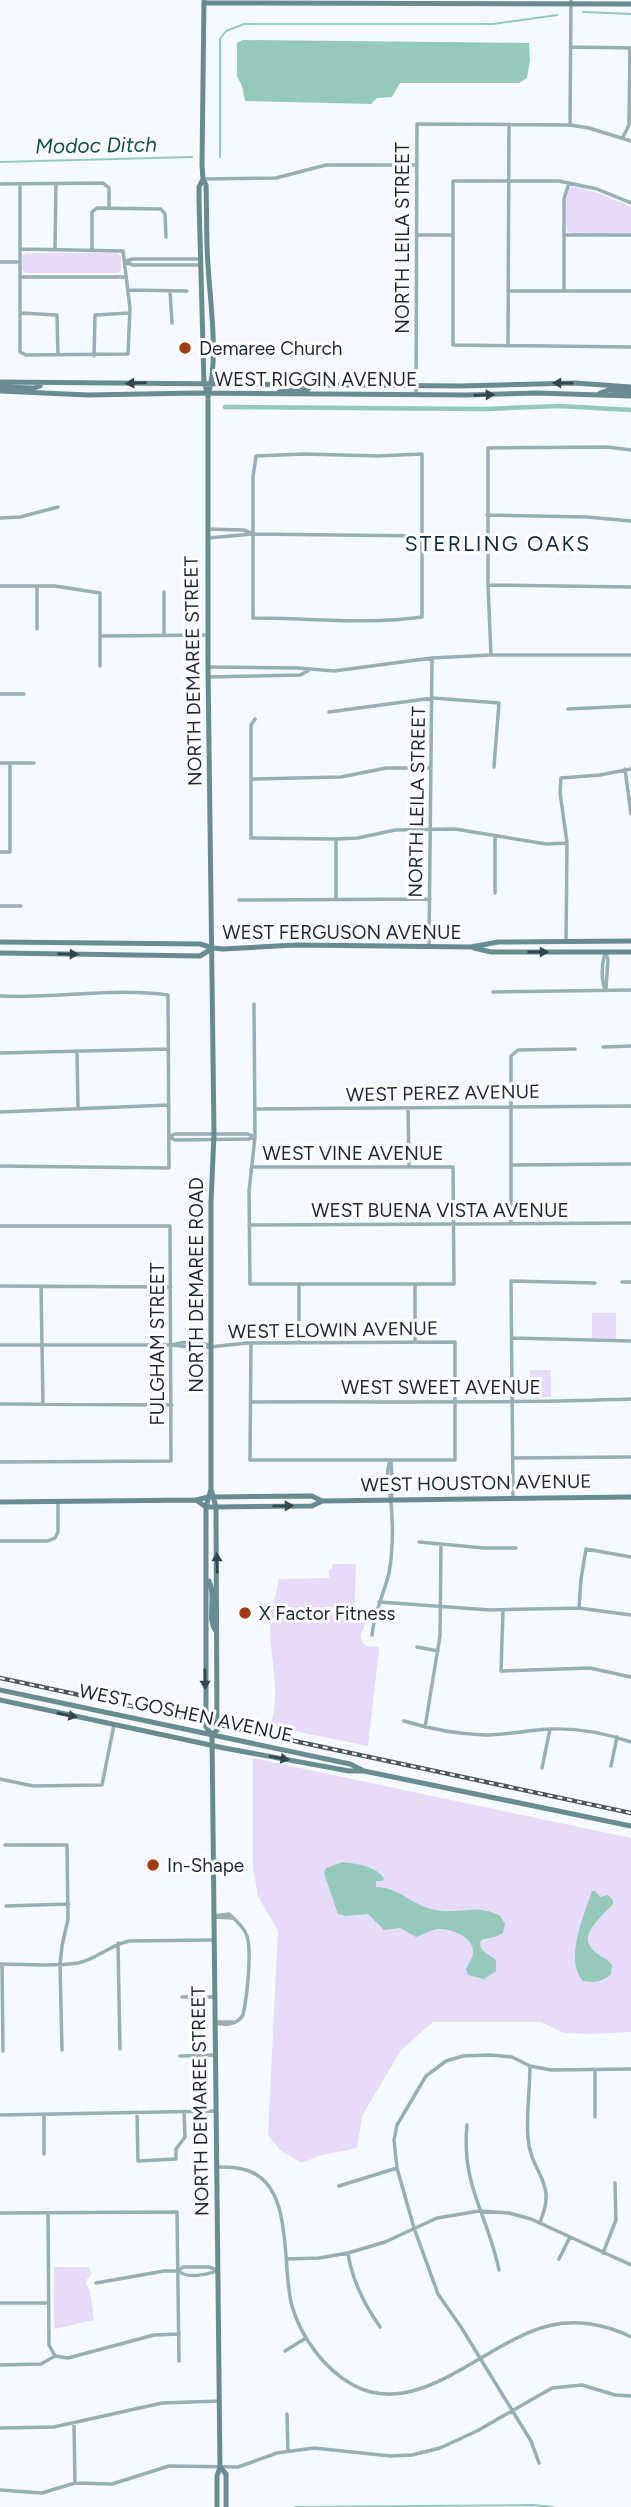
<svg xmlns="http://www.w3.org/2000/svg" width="631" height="2507" viewBox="0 0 631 2507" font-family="Figtree,sans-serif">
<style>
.green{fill:#e7dbfa}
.water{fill:#95caba}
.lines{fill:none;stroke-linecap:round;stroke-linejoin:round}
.stream{stroke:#95caba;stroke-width:2}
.canal{stroke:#95caba;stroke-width:4.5}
.street{stroke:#98afb3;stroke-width:3.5}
.secondary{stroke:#688c91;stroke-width:5}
.rail-casing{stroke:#4c575e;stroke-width:4.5}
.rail{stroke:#fff;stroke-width:2;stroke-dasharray:5;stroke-linecap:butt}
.oneway{fill:#34474e}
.poi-dot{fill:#a13c10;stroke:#fff;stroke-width:2.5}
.labels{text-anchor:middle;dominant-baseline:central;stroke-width:6;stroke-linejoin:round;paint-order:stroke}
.street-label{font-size:19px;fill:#1d2a32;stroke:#fff}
.poi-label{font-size:19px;fill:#1d2a32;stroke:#fff;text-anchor:start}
.water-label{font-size:21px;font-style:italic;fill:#0e5546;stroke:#fff}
.neighbourhood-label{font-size:21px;letter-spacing:2px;fill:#122d3f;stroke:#fff}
</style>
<rect width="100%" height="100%" fill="#f4faff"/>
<path class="green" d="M573 186 601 194 631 207V233L573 234 568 232C563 221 563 193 573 186Z
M26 253H117L121 256V270L117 273H26L22 270V256Z
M592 1313H616V1339L592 1338Z
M530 1370H551V1397L530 1398Z
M333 1564H356L354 1619 367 1620C364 1631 355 1636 366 1646L378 1647 379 1649 368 1746 270 1726C282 1693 269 1656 270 1622 270 1607 278 1594 278 1579L329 1578V1570L332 1569Z
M253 1758 631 1838V2032L591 2034 564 2033 541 2022H433L401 2050 362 2116 357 2148 322 2155 301 2163 280 2150 268 2135 278 1931 258 1896 253 1868Z
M54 2267H89L92 2274 87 2279 86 2284 90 2291 94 2320 54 2329Z"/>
<path class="water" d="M243 40 529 43 530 60 527 78 519 83H400L392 97 377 98 371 104 245 101 242 86 237 76V43Z
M343 1862C358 1864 375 1866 384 1878L383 1881H376V1887C399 1887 413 1906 435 1910 458 1915 478 1903 500 1916L505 1924 503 1933 495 1937 481 1940C477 1951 489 1954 496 1960V1971L484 1979 468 1975 466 1969C468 1964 473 1958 473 1953 475 1937 450 1928 438 1929 430 1930 423 1935 416 1937L400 1928 384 1930 368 1914 345 1916 338 1914 324 1873 326 1868Z
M592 1891H595L600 1897 608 1895 613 1900V1904C603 1916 576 1935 594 1951 600 1957 607 1958 612 1965L611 1974C603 1982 594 1983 583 1981 564 1961 584 1915 592 1891Z"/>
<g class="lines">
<path class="stream" d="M583 12 631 14
M220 157V39L226 31 244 24H493L557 15
M0 162 192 157
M295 2507 533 2505 553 2507"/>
<path class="canal" d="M225 407 486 409 560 406 631 410"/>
<path class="street" d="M572 47 631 48
M570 125 571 0
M623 137 629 125 630 48
M203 179 276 178 326 165H417
M0 184 103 183 109 188V208
M631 203 597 189 559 181H453V345L631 347
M417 235H453
M564 235H631
M20 249 123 251 130 308 128 354 26 355 20 352V184
M55 249 56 184
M92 249V212L97 208 161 209 165 214 166 237
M125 261 133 259H200
M0 262H19
M125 262 133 265H200
M20 277H125
M128 290 187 291
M564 290V199L569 183
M170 291 172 323
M508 291H631
M20 313 57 315 58 355
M508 346 509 124
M94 356 95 315 130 313
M416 395 417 124 570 125 589 128 631 141
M304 454 378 456 422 454V617C366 625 310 618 253 618V477L256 456Z
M487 515 587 517 631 521
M0 518 20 517 58 507
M208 529 243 530 251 533
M208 538 253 534 422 536
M488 585 631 587
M0 586H55L100 593V666
M37 586V629
M164 635V592
M100 636 208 635
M491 655 488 585V448L607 447 631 450
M208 667 298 668 334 671 432 658 491 655H631
M208 677 300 675 308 671
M0 694H24
M568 709 631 706
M329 712 433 698 499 703 494 767
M255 719 251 725V838L336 839 358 838 395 830 455 829 546 844 567 843
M0 763H34
M625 769 631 814
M251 779 341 777 386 768H429
M495 836V893
M336 839V900
M0 852H10V763
M239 900 430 899
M0 906H21
M566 941 567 843 560 792 561 778 600 775 631 769
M429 947 432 659
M605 952C602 964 601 979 605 990
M606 954 608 960 606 988
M493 992 631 990
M0 996C56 999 112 987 168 995L169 1168 0 1166
M603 1047 631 1046
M77 1051 78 1109
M0 1053 168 1049
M408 1108 409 1167
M255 1109 631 1106
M0 1112 168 1105
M169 1137 175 1140 248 1139 255 1137
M169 1137 175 1134H248L253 1136
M511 1165 631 1164
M252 1167H453L454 1284H250L249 1191 255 1137 254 1004
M511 1223V1056L518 1050 575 1049
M249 1225 631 1223
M0 1226H170L171 1461 0 1462
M622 1282H631
M415 1285V1342
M0 1286 171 1287
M41 1286 43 1404
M512 1338 631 1341
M299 1343V1285
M0 1345H171L200 1348 247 1343H251L455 1342V1460H250L251 1343
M172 1345C184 1341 197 1341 209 1345
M251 1402C378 1401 504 1404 631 1399
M0 1404 172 1405
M513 1458 631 1457
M513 1497 511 1281 595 1283
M391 1499 393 1491 391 1462
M0 1541H48L55 1538 58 1532V1501
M419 1542 484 1548H516
M379 1602 490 1610 579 1608 631 1615
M579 1608 581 1579 586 1549 631 1557
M503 1611 501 1671 590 1668 631 1677
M372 1635C374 1613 384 1594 389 1573 393 1551 393 1525 391 1502 389 1488 385 1474 390 1460
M417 1647 438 1651
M404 1721C430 1729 457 1734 485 1735 507 1735 528 1730 550 1729 578 1728 605 1733 631 1742
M425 1727 440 1636 441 1544
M611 1766 617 1737
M542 1768 550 1729
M0 1779 33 1786 102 1785 114 1725
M5 1845H67L68 1919 62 1946 60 1964 62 2050
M6 1906 69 1904
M214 1916 229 1914C236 1920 244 1927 247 1936 252 1952 247 1997 243 2015 236 2026 226 2025 215 2023
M216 1917 232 1918
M118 1943 120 2049
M0 1964C25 1964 54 1967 78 1963 97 1959 110 1945 129 1941L214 1940
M2 1964 3 2051
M182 1997H215
M217 2022H233
M180 2056 215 2055
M530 2066C530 2090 526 2115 528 2138 531 2175 558 2181 540 2222
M595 2070V2117
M137 2112 138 2161 176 2159V2149L185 2137 184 2112
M44 2114V2154
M0 2115 216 2111
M467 2125C461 2186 488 2215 499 2270
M217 2167C228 2167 238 2167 249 2171 295 2188 281 2268 292 2306 301 2337 324 2369 353 2385 419 2421 486 2341 548 2326 575 2319 606 2324 631 2337
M339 2186 397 2168
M0 2213 177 2212 179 2361
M48 2214 49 2345 55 2356
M348 2253C352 2281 364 2304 380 2327
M603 2253 616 2220 615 2183
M287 2259 319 2258 348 2253 385 2242 437 2218 479 2211 509 2213 531 2219 631 2265
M559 2259 570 2237
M178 2271C188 2279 207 2275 218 2270
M96 2283 164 2271H178L183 2267H209L217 2270
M0 2303H49
M285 2351 306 2338
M0 2365 41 2364 55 2356 68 2358 154 2335 179 2334
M287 2414 288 2451
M74 2425 75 2483
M0 2428 54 2427 162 2403 220 2401
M539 2463 531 2441 461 2327 438 2294 414 2228 397 2168 394 2140 397 2125 426 2076 446 2061 463 2056 490 2055 512 2057 530 2066 551 2070 631 2069
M0 2490 42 2493 75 2483 112 2484 169 2466 238 2467 277 2453 314 2448 390 2456 412 2455 440 2448 477 2431 552 2388 582 2385 615 2395 631 2396"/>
<path class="secondary" d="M204 0 202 165 203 179 206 185C207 211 206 238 208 265 210 300 219 362 208 394
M204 3 631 4
M203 179 199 187V201L204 383 208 394V667L214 1134 211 1202V1489L206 1507V1727L212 1735
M0 382 460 386 575 383 631 387
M0 387 34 388 40 386
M0 391 88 395 197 393 466 395 537 393 631 396
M279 392 308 389 314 383
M600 393 609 390 631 392
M0 942 200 944 213 948 223 949 296 945 471 947 498 942 631 941
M474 948 491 952H631
M0 953 200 956 213 948
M211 1489 216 1507 217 1730 212 1735 220 2467 217 2476V2507
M196 1500 206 1507H216L312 1506 322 1501 631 1497
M0 1502 196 1500 208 1497 312 1496 322 1501
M209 1581C217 1597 206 1618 216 1631
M0 1690 350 1764 362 1770
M0 1700 224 1748 349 1771H364L631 1826
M220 2467 226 2474V2507"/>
<g class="rail-casing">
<path id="rail" d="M0 1678 631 1813"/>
</g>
<use href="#rail" class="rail"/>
</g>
<defs><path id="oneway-solid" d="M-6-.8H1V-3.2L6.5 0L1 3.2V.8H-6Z" transform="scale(1.75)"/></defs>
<g class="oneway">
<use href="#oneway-solid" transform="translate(136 383) rotate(178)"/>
<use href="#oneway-solid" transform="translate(563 383) rotate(-180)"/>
<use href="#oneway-solid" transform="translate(484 395) rotate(-2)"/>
<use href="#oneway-solid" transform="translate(538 952)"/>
<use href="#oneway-solid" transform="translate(68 954) rotate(1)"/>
<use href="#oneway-solid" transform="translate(283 1506) rotate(-1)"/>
<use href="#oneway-solid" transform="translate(217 1563) rotate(-91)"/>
<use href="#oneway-solid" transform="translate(205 1679) rotate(89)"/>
<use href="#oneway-solid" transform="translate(67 1715) rotate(12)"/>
<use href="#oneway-solid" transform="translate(279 1758) rotate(10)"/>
</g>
<g class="poi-dot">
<circle cx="185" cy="348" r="7"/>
<circle cx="245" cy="1613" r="7"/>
<circle cx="153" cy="1865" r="7"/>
</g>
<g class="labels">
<g class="street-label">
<text transform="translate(402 238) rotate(-90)">NORTH LEILA STREET</text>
<text x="316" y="379">WEST RIGGIN AVENUE</text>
<text transform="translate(193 671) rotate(-91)">NORTH DEMAREE STREET</text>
<text transform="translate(417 802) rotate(-89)">NORTH LEILA STREET</text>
<text x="342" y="932">WEST FERGUSON AVENUE</text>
<text transform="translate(443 1093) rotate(-1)">WEST PEREZ AVENUE</text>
<text x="353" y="1153">WEST VINE AVENUE</text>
<text x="440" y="1210">WEST BUENA VISTA AVENUE</text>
<text transform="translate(196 1285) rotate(-90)">NORTH DEMAREE ROAD</text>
<text transform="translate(333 1330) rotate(-1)">WEST ELOWIN AVENUE</text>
<text transform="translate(157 1344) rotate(-90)">FULGHAM STREET</text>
<text x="441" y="1387">WEST SWEET AVENUE</text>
<text transform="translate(476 1483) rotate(-1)">WEST HOUSTON AVENUE</text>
<text transform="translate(186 1713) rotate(12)">WEST GOSHEN AVENUE</text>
<text transform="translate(200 2101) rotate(-91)">NORTH DEMAREE STREET</text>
</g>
<g class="poi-label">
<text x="199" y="348">Demaree Church</text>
<text x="259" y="1613">X Factor Fitness</text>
<text x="167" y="1865">In-Shape</text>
</g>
<g class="water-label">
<text transform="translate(96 145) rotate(-1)">Modoc Ditch</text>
</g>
<g class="neighbourhood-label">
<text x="498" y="543">STERLING OAKS</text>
</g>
</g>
</svg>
